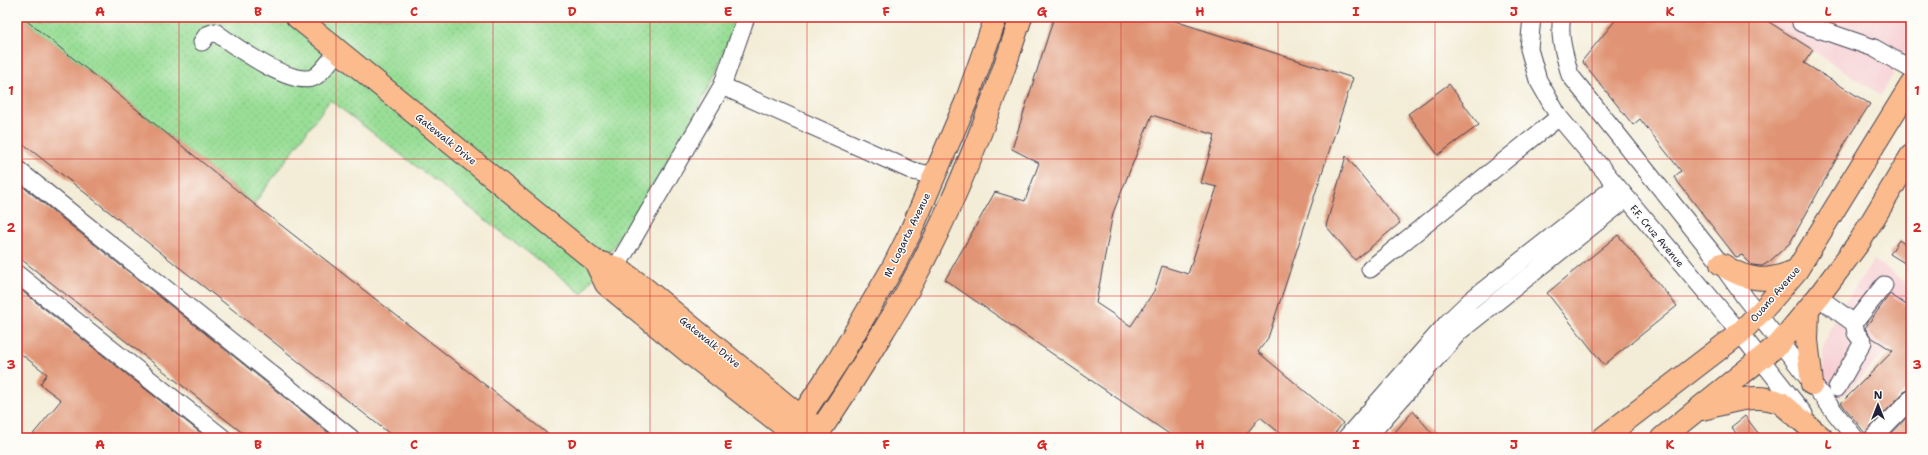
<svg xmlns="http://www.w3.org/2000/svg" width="1928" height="455" viewBox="0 0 1928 455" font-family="'Shantell Sans',sans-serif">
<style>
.built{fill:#f7cfd3}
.grass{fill:url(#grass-dots);stroke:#5e8068}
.building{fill:#e09475;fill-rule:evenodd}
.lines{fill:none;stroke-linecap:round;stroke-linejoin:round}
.minor-casing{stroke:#414052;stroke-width:19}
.major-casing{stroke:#414052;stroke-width:24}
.highway-casing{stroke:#414052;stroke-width:24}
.minor{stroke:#fff;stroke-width:17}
.major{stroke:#fbbb8c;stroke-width:22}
.highway{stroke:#fbbb8c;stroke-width:22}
.grid{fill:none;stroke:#d62828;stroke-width:1;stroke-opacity:0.55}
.labels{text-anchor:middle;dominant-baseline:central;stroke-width:3;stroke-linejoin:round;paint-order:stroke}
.street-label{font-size:10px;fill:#22223b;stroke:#fdfcf7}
.neatline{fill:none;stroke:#d62828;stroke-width:1.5}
.grid-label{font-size:13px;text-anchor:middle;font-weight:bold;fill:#d62828}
</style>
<defs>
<pattern id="grass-dots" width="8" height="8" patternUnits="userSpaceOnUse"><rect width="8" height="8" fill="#99de96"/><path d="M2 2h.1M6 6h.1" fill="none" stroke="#84be82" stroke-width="1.8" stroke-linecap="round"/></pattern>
</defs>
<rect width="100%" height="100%" fill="#fdfcf7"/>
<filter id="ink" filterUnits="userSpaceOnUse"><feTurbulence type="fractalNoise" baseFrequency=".025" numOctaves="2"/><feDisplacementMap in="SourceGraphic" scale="8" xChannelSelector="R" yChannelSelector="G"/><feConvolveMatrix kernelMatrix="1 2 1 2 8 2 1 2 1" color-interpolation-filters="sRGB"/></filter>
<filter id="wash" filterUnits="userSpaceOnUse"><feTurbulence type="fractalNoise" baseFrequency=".012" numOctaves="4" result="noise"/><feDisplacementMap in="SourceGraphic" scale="16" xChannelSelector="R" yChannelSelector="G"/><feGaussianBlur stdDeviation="0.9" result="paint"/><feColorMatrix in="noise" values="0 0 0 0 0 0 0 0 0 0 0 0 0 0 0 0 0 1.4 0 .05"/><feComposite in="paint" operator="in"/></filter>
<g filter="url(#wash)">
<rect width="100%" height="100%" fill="#f3ecd6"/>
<path class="built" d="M1761 17H1911V43L1881 95Z
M1874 260 1911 286V326L1841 397 1824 376 1823 347 1838 312Z"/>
<path class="grass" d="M22 17H738C702 118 641 205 582 294L330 100 254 204Z"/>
<g id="blocks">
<path class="building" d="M17 17H22L254 204 553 438H395L17 139Z
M1054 17H1162L1353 78 1268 338 1258 352 1343 423 1331 438H1286L1260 417 1243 438H1175L945 280 995 192 1025 201 1039 163 1012 149ZM1152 115 1215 135 1201 183 1217 187 1188 274 1162 266 1154 291 1131 326 1096 303 1113 213Z
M1618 17H1761L1813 50 1804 63 1870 104 1848 138 1790 243 1769 262 1762 266 1752 265 1742 255 1736 257 1674 177 1681 171 1640 119 1633 125 1582 61Z
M1449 84 1479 125 1438 155 1408 114Z
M1346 156 1400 223 1355 260 1326 226Z
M17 182 335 438H249L17 256Z
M1618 235 1677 306 1604 365 1547 293Z
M1899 240 1911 248V267L1890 254Z
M17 287 207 438H30L61 400 40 384 47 374 17 351Z
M1890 294 1911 308V389L1904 392 1865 433 1841 403 1893 351 1871 337 1865 328Z
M1413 411 1436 438H1390Z
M1911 413V438H1890L1889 436Z
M1745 416 1762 438H1740L1731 427Z"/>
</g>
</g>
<g filter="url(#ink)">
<use href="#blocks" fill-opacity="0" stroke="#414052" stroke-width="1"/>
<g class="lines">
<g class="minor-casing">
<path id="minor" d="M1532 17 1529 49 1538 80 1559 117 1740 333 1804 414
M1562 17C1558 36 1565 56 1570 75L1721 264 1746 299 1855 438
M1801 23 1874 48 1911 69
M202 42 207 35 215 32C233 45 296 91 316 76 324 70 331 59 338 51
M722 86 913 171 935 176
M17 169 351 438
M1370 269 1559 117
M17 274 223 438
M610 278 722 86 746 17
M1818 297 1854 323 1856 333 1860 338
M1854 323 1884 285
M1837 388 1863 342
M1346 438 1448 322 1471 300 1616 186
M1367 438 1460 331 1626 199
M1873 438 1911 399"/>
</g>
<g class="major-casing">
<path id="major" d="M297 17 595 261 617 268 643 287 802 418 821 430
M595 261 606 284 691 354 799 438
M787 438 838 361 892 269 910 233 966 102 996 17
M815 438C839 403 862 367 884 330 894 314 904 298 913 281 958 197 992 108 1021 17"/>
</g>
<g class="highway-casing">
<path id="highway" d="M1721 264C1748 282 1768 283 1797 270
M1808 310 1807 340 1812 384
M1702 409C1728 403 1756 391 1781 403L1822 438
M1603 438 1740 333 1768 304 1797 270 1911 85
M1662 438 1780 343 1818 297 1860 241 1911 156"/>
</g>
<use href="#minor" class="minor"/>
<use href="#major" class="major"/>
<use href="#highway" class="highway"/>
</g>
</g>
<path class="grid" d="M179 17V438M336 17V438M493 17V438M650 17V438M807 17V438M964 17V438M1121 17V438M1278 17V438M1435 17V438M1592 17V438M1749 17V438M17 159H1911M17 296H1911"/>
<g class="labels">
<g class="street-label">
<text transform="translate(446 139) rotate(39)">Gatewalk Drive</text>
<text transform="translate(907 235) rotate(-64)">M. Logarta Avenue</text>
<text transform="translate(1657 236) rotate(50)">F.F. Cruz Avenue</text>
<text transform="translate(1775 294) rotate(-49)">Ouano Avenue</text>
<text transform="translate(710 342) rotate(39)">Gatewalk Drive</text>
</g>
</g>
<rect width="1928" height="455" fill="none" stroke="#fdfcf7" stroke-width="44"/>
<g transform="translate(1878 405)" stroke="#fdfcf7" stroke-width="3" paint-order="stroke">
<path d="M0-3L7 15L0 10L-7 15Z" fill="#22223b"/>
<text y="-6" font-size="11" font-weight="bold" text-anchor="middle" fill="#22223b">N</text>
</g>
<rect x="22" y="22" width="1884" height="411" class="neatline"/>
<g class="grid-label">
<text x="100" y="16">A</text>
<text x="258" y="16">B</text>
<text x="414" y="16">C</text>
<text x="572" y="16">D</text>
<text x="728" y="16">E</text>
<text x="886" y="16">F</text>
<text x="1042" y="16">G</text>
<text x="1200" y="16">H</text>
<text x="1356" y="16">I</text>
<text x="1514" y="16">J</text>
<text x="1670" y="16">K</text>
<text x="1828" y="16">L</text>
<text x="11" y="95">1</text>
<text x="1917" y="95">1</text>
<text x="11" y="232">2</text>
<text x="1917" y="232">2</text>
<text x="11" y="369">3</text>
<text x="1917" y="369">3</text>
<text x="100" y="449">A</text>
<text x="258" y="449">B</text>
<text x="414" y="449">C</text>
<text x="572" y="449">D</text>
<text x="728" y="449">E</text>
<text x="886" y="449">F</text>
<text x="1042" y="449">G</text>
<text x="1200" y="449">H</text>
<text x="1356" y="449">I</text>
<text x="1514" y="449">J</text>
<text x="1670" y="449">K</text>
<text x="1828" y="449">L</text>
</g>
</svg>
